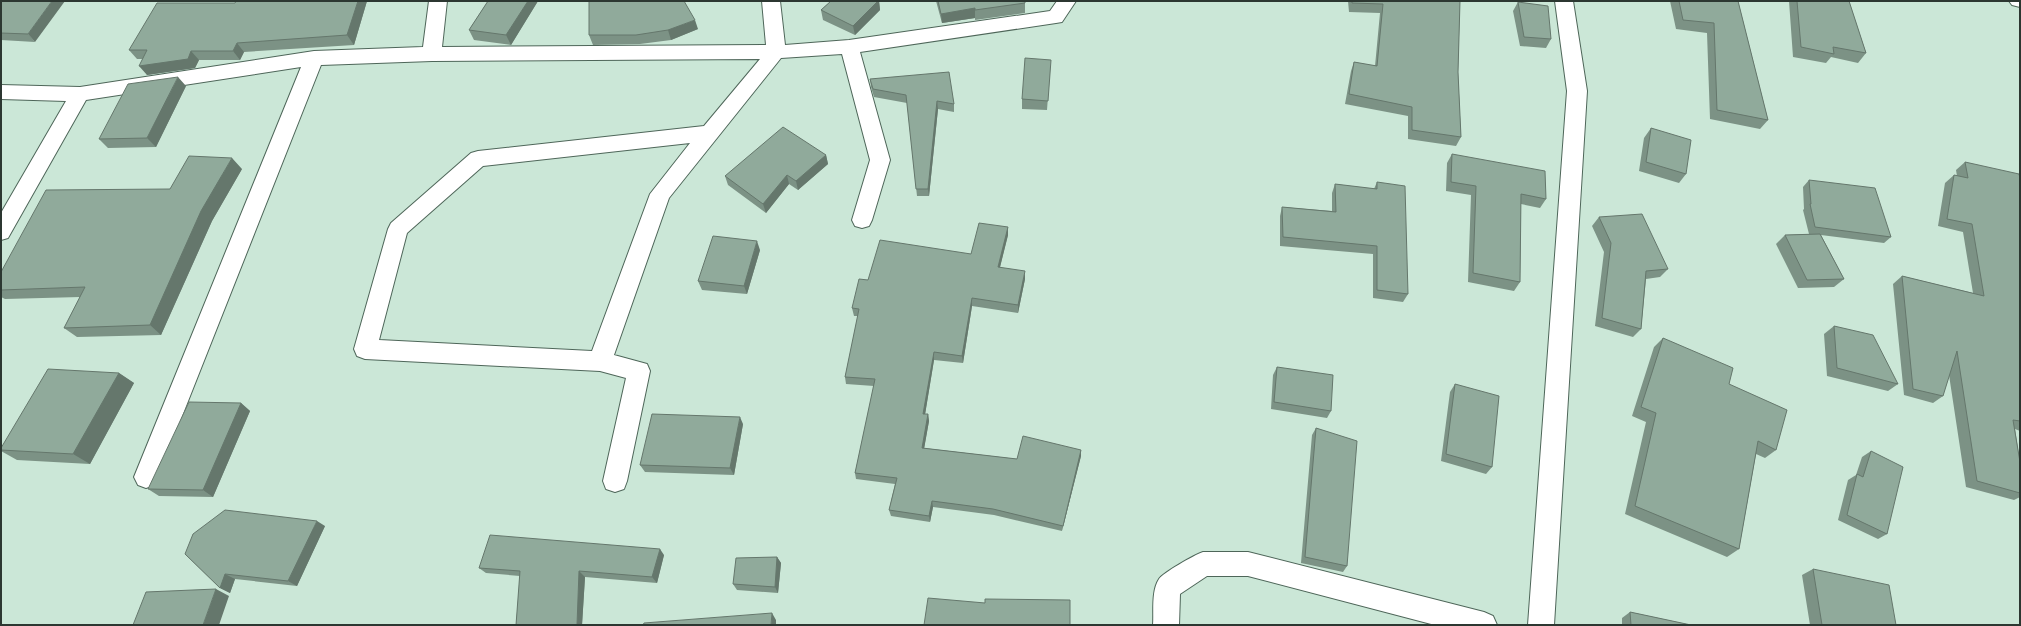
<svg xmlns="http://www.w3.org/2000/svg" width="2021" height="626" viewBox="0 0 2021 626" font-family="Inter,sans-serif">
<style>
.lines{fill:none;stroke-linecap:round;stroke-linejoin:round}
.minor-casing{stroke:#4e6659;stroke-width:2}
.minor{fill:#fff;fill-rule:evenodd}
.wall{fill:#7c9285}
.shaded-wall{fill:#65776c}
.building{fill:#90aa9b;stroke:#65776c}
</style>
<rect width="100%" height="100%" fill="#cbe7d7"/>
<g class="lines">
<g class="minor-casing">
<path id="minor" d="M429 1H447L442 47 766 45 762 1H780L785 45 849 40 1050 11 1057 1H1076L1062 22 1056 23 860 52 890 160 872 220 869 226 862 228 855 226 852 220 870 160 842 54 781 58 669 198 614 355 647 364 650 371 627 481 624 489 615 492 606 489 603 481 626 378 600 371 365 359 357 356 354 349 388 229 391 223 471 153 478 151 704 126 760 59 432 61 321 65 158 477 154 485 146 488 138 485 134 477 301 67 86 100 8 238 1 240V213L66 101 1 99V85L80 87 314 51 423 47ZM690 143 650 194 592 351 379 340 407 233 483 166Z
M1555 1H1573L1587 91 1554 625H1528L1567 91Z
M2009 1H2020V7L2012 5Z
M1203 552H1248L1484 612 1493 616 1497 625H1435L1248 576H1207L1180 594 1179 625H1153C1154 612 1151 591 1159 579 1163 573 1194 555 1203 552Z"/>
</g>
<use href="#minor" class="minor"/>
</g>
<path class="wall" d="M1 1 35 42 1 40Z
M236 1H367L354 45 244 52 240 60H199L195 68 147 75 142 59H137L129 50 235 3Z
M488 1H538L511 45 474 40 469 30Z
M589 1 698 29 671 40 640 44 593 45 589 35Z
M831 1H879L880 10 855 35 823 20 821 10Z
M936 1H1025V13L975 20V18L942 23Z
M1348 1H1460L1458 72 1461 137 1456 146 1408 139V116L1345 104 1351 71 1354 62 1375 66 1380 13 1349 12Z
M1670 1H1738L1768 120 1760 129 1710 119 1707 33 1676 29Z
M1789 1H1849L1866 53 1858 63 1831 57 1826 63 1793 57Z
M1518 2 1551 39 1546 48 1520 46 1513 11Z
M1050 69 1047 110 1022 109V99Z
M870 79 954 104V112L938 109 929 196H917L907 103 874 97 871 87Z
M186 86 156 147 108 148 99 139Z
M1651 128 1686 174 1679 183 1639 171 1644 138Z
M1452 154 1546 199 1540 208 1521 204 1520 282 1514 291 1468 282 1471 195 1446 191 1447 163Z
M826 155 828 164 798 190 789 184 766 213 728 185 725 176Z
M1965 162 2020 178V431L2015 429 2020 462V497L2014 500 1966 487 1949 375 1943 396 1933 403 1904 395 1893 284 1902 276 1973 293 1963 232 1938 226 1945 183 1954 175 1957 176 1956 170Z
M242 169 212 221 161 335 77 337 64 328 80 297 5 299 1 297V272L170 189Z
M1809 180 1891 237 1884 243 1821 235 1844 279 1834 287 1798 288 1776 244 1785 235 1811 234H1809L1803 210 1804 209 1803 187Z
M1377 182 1408 294 1403 302 1373 298V254L1280 246V216L1282 207 1332 211V193L1335 184 1374 189Z
M1599 217 1668 269 1660 277 1646 279 1641 329 1633 337 1595 326 1604 252 1592 226Z
M1008 227V235L1000 267 1025 279 1018 313 972 306 963 363 934 360 925 414H928L929 421 924 448 1017 459 1081 450V456L1062 531 994 515 933 507 930 522 891 516 889 510 895 484 856 479 855 473 874 386 846 384 845 377 858 316H854L852 308 868 280 971 254Z
M760 250 747 294 702 290 698 281Z
M1834 326 1898 384 1888 391 1827 376 1824 334Z
M1663 338 1729 384 1776 450 1765 458 1756 454 1739 549 1727 557 1625 514 1646 422 1632 416 1654 347Z
M1277 367 1331 411 1327 418 1271 409 1273 375Z
M119 373 134 383 90 464 17 460 1 451V448Z
M1455 384 1492 467 1486 474 1441 461 1450 392Z
M241 403 250 411 213 497 159 496 148 489Z
M743 424 734 475 645 472 640 465Z
M1316 428 1347 566 1343 572 1301 563 1312 435Z
M1871 451 1887 534 1878 539 1838 520 1848 480 1856 475 1862 457Z
M325 526 297 586 235 579 230 593 220 588 185 554Z
M664 555 657 583 585 577 582 625H516L520 576 486 573 479 568Z
M777 557 781 563 778 593 737 590 733 584Z
M1813 569 1896 625H1810L1802 575Z
M1630 612 1691 625H1622V618Z"/>
<path class="shaded-wall" d="M52 1H65L35 42 28 34Z
M358 1H367L354 45 347 35Z
M528 1H538L511 45 506 35Z
M878 1H879L880 10 855 35 853 26Z
M975 8V18L942 23 941 14Z
M695 20 698 29 671 40 668 30Z
M237 43 244 52 240 60 233 51Z
M191 51 199 60 195 68 147 75 139 66Z
M178 77 186 86 156 147 147 138Z
M937 101 938 109 929 196 928 189Z
M826 155 828 164 798 190 796 181Z
M232 158 242 169 212 221 161 335 150 325 201 211Z
M787 175 789 184 766 213 763 204Z
M1008 227V235L998 275V267Z
M757 241 760 250 747 294 744 286Z
M1025 271V279L1018 313V305Z
M972 298V306L963 363 962 356Z
M934 352V360L924 421 923 414Z
M119 373 134 383 90 464 73 454Z
M241 403 250 411 213 497 203 490Z
M928 414 929 421 923 455 922 448Z
M740 417 743 424 734 475 730 468Z
M1081 450V456L1062 531 1063 526Z
M932 501 933 507 930 522 929 516Z
M317 521 325 526 297 586 288 581Z
M660 549 664 555 657 583 652 577Z
M777 557 781 563 778 593 775 587Z
M579 571 585 577 582 625H577Z
M225 574 235 579 230 593 220 588Z
M216 589 229 596 219 625H203Z
M772 613 776 620V625H771Z"/>
<path class="building" d="M1 1H52L28 34 1 33Z
M236 1H358L347 35 237 43 233 51H191L188 59 139 66 147 50H129L157 3H235Z
M488 1H528L506 35 469 30Z
M589 1H684L695 20 668 30 636 35H589Z
M831 1H878L853 26 821 10Z
M938 1H1025V3L975 10V8L941 14Z
M1352 1H1460L1458 72 1461 137 1412 130V107L1349 94 1354 62 1377 66 1383 4 1352 3Z
M1679 1H1738L1768 120 1717 110 1714 23 1683 20Z
M1797 1H1849L1866 53 1833 47 1834 54 1801 47Z
M1518 2 1548 6 1551 39 1524 37Z
M1025 58 1051 60 1048 101 1022 99Z
M949 72 954 104 937 101 928 189H916L906 95 873 89 870 79Z
M178 77 147 138 99 139 128 84Z
M783 127 826 155 796 181 787 175 763 204 725 176Z
M1651 128 1691 140 1686 174 1646 162Z
M1452 154 1545 171 1546 199 1521 194 1520 282 1473 273 1476 186 1451 182Z
M189 156 232 158 201 211 150 325 64 328 85 287 1 290V272L46 190 170 189Z
M1965 162 2019 174 2020 178V421L2013 420 2020 462V493L1977 481 1957 351 1943 396 1913 389 1902 276 1984 296 1972 224 1947 219 1954 175 1968 178Z
M1809 180 1875 188 1891 237 1815 227 1810 204H1811Z
M1377 182 1405 186 1408 294 1377 290V246L1283 237 1282 207 1336 212 1335 184 1377 189Z
M1642 214 1668 269 1646 271 1641 329 1602 318 1611 243 1599 217Z
M979 223 1008 227 998 267 1025 271 1018 305 972 298 962 356 934 352 923 414H928L922 448 1017 459 1023 436 1081 450 1063 526 993 509 932 501 929 516 889 510 897 478 855 473 875 379 845 377 859 309 852 308 859 279 868 280 880 240 971 254Z
M1820 234 1844 279 1807 280 1785 235Z
M713 236 757 241 744 286 698 281Z
M1834 326 1873 335 1898 384 1837 368Z
M1663 338 1733 368 1729 384 1787 410 1776 450 1758 441 1739 549 1635 506 1656 413 1641 407Z
M1277 367 1333 375 1331 411 1274 402Z
M48 369 119 373 73 454 1 450V448Z
M1455 384 1499 396 1492 467 1446 454Z
M189 402 241 403 203 490 148 489Z
M652 414 740 417 730 468 640 465Z
M1316 428 1357 441 1347 566 1305 557Z
M1871 451 1903 467 1887 534 1847 515 1857 474 1863 477Z
M225 510 317 521 288 581 225 574 220 588 185 554 193 534Z
M490 535 660 549 652 577 579 571 577 625H516L520 571 479 568Z
M777 557 775 587 733 584 736 558Z
M1813 569 1889 585 1896 625H1822Z
M216 589 203 625H133L146 592Z
M928 598 985 603V599L1070 600V625H924Z
M1630 612 1691 625H1631Z
M772 613 771 625H643L644 623Z"/>
<rect width="2021" height="626" fill="none" stroke="#2c3731" stroke-width="4"/>
</svg>
